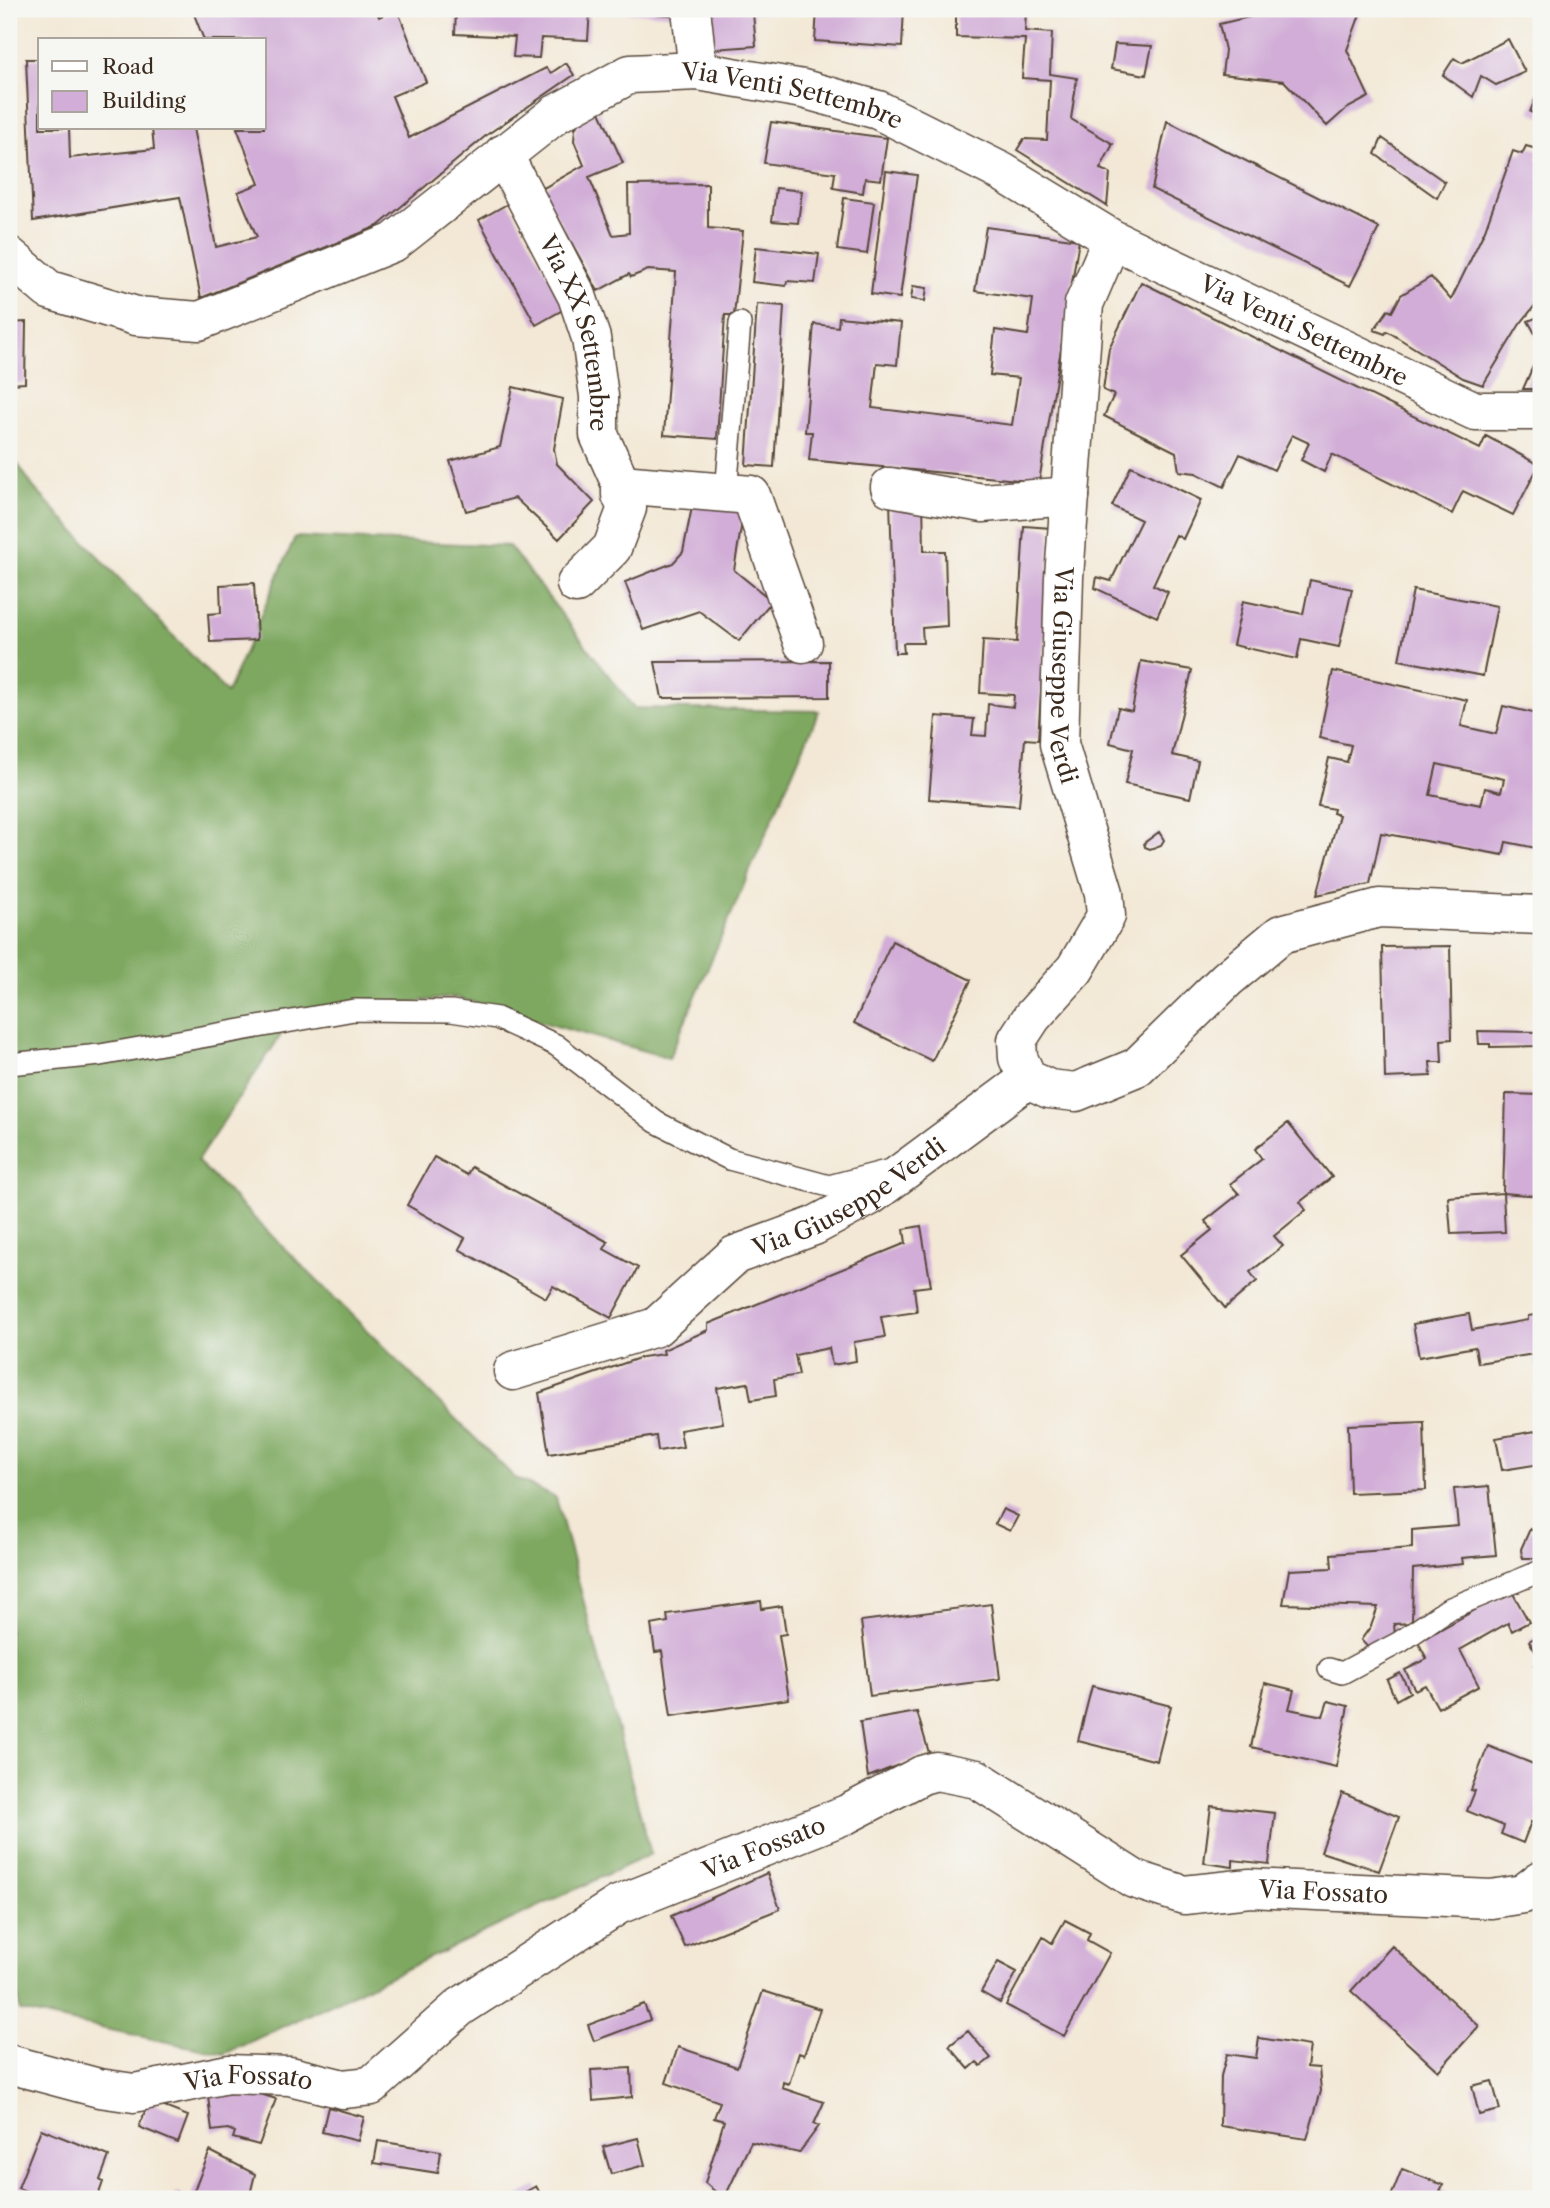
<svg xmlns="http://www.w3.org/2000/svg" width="1550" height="2208" viewBox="0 0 1550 2208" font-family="'Libre Caslon Text',serif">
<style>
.forest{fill:#7ea860;stroke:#5c693f;stroke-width:2}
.building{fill:#d1add7;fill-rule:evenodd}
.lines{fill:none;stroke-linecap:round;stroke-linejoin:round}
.service-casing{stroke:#574639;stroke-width:24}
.minor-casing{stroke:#574639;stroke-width:41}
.tertiary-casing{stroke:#574639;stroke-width:41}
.service{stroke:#fff;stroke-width:21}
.minor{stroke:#fff;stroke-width:38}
.tertiary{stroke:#fff;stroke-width:38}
.labels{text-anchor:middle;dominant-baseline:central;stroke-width:6;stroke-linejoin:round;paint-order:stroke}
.street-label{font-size:24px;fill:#3b2a1e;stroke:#f6f6f2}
</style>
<rect width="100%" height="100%" fill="#f6f6f2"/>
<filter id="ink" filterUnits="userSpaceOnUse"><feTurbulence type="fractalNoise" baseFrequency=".0143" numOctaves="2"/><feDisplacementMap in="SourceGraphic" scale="14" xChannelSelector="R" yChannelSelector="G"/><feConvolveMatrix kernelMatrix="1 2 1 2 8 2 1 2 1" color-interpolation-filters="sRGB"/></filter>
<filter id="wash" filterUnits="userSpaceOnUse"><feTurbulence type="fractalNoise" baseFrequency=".00686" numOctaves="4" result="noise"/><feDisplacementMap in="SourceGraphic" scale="28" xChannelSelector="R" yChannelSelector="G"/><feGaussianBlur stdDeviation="1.57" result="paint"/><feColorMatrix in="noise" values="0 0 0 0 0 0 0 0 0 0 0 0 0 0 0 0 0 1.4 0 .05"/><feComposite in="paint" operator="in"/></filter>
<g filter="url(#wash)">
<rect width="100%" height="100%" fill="#f3e8d5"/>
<path class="forest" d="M9 451 34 488 227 693 295 537 509 546 634 708 819 711 669 1058 454 997 293 1017 197 1161 515 1478 556 1498 651 1854 224 2054 20 2011 9 1938Z"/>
<g id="blocks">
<path class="building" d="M192 9H376L379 17 397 9 426 82 392 96 409 138 546 68 551 73 566 63 574 75 488 134 378 226 201 298 180 197 33 221 26 59H40V128H69L70 158 154 149 152 128H193L216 247 257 237 238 192 259 184 237 128H264V40H204Z
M456 9H590L588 40 541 38 539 58 513 57 515 37 455 34Z
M626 9H682V16L626 12Z
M710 9H767V13H753L756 46 713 49Z
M817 9H904L902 47 815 41Z
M956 9H1026L1025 31 1052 33 1050 74 1077 78 1071 119 1113 144 1100 169 1110 173 1107 206 1017 150 1024 139 1047 140 1050 80 1022 78 1025 39 956 37Z
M1272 9H1362L1347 50 1369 97 1346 109 1327 126 1284 81 1222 74 1225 50 1219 24 1270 12Z
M1508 39 1525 72 1496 85 1481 76 1473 97 1443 75 1454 58 1462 63Z
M1115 44 1152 46 1146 75 1111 69Z
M1541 85V116L1530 112Z
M599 110 623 163 589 177 613 235 629 233 628 185 708 184V228L743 231 734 315H725L717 439 664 435 676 272 648 270 631 277 629 274 598 291 542 189 584 165 574 141 575 129 579 121Z
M1167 121 1379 228 1350 286 1152 189Z
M771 122 887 138 881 180 865 178 863 193 833 188 835 173 764 163Z
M1382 138 1445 182 1437 198 1375 154Z
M1526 146 1540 150 1537 159 1541 161V298L1520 324 1483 385 1463 378 1387 331 1385 334 1374 330 1388 310 1392 312 1401 295 1431 277 1451 300 1485 230 1513 151 1522 154Z
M886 171 917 175 900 298 871 294Z
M776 188 802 191 798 223 772 221Z
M844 198 874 202 867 254 837 250Z
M509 203 566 308 536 325 479 220Z
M986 227 1079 240 1039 482 809 460 812 432H805L814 324 838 327 839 317 901 323 897 365 877 363 872 408 1012 425 1019 378 990 375 995 330 1028 335 1033 299 975 291Z
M756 247 819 254 815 283 787 281 786 286 752 282Z
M1141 282 1480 449 1486 436 1539 465 1513 515 1463 491 1452 514 1332 454 1324 472 1301 460 1309 443 1292 435 1274 470 1240 454 1224 487 1196 473 1179 471 1176 452 1104 416 1114 395 1103 390 1109 348Z
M913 286 927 288 925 301 911 299Z
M757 304 784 306 774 467 746 465Z
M1541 316V334L1537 337 1528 321Z
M26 322 25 383 9 384V323Z
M1541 348V389H1523Z
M513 387 563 399 554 449 557 464 594 502 559 539 515 498 466 511 450 461 500 447Z
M1131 466 1201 500 1183 539 1176 535 1153 585 1168 592 1157 617 1095 588 1097 577 1111 581 1141 520 1112 506Z
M923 500 924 551H945L947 626 922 628 923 643H903L904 653H895L890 501Z
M693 502 744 510 734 570 772 601 739 641 699 611 643 630 625 582 673 563 683 552Z
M1024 526 1051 528 1038 740 1025 739 1019 806 929 799 936 716 974 719 972 735 986 736 988 704 1013 707 1014 695 980 693 983 640 1017 642Z
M1310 580 1352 589 1339 647 1301 639 1297 659 1233 645 1243 601 1303 614Z
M254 583 257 640 210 642 208 614 221 613 220 585Z
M1413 590 1497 606 1483 676 1399 660Z
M829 661V697L662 698 655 662Z
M1141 661 1192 670 1172 755 1198 761 1190 798 1125 784 1133 749 1110 743 1118 708 1132 711Z
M1333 671 1467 700 1461 726 1496 734 1503 706 1541 715V849L1506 842 1503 855 1381 833 1370 884 1317 895 1339 815 1333 813 1334 809 1318 806 1329 758 1347 762 1351 745 1319 738ZM1437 764 1504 779 1501 792 1485 788 1481 805 1430 795Z
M1159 832 1164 840 1161 845 1150 849 1145 847 1144 843Z
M892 941 971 980 932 1061 854 1023Z
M1450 946 1452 1039 1441 1040 1442 1062H1430L1431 1076 1385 1078 1382 947Z
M1478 1031 1541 1032V1046L1490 1047V1044H1479Z
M1506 1094 1541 1095V1196L1503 1193Z
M1288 1123 1332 1177 1300 1202 1306 1210 1274 1236 1283 1246 1250 1272 1257 1281 1225 1308 1181 1255 1212 1230 1205 1221 1239 1194 1230 1184 1262 1159 1255 1149Z
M434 1157 467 1175 471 1167 608 1242 604 1249 638 1268 611 1318 553 1286 546 1298 459 1249 465 1238 407 1205Z
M1503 1193 1505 1232 1451 1234 1448 1197Z
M921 1226 931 1286 914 1288 917 1312 881 1317 885 1337 854 1342 856 1361 832 1365 829 1348 795 1355 799 1375 774 1379 776 1396 751 1400 748 1383 717 1388 723 1423 680 1430 683 1447 658 1451 656 1436 549 1454 539 1393 642 1357 664 1354 663 1350 708 1330V1324L906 1243 904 1229Z
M1469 1314 1472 1330 1528 1320V1316L1541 1314V1375H1538L1534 1354 1478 1363 1475 1347 1419 1357 1413 1324Z
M1424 1422 1426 1490 1350 1493 1348 1425Z
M1541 1430V1464L1502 1470 1496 1438Z
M1489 1486 1496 1555 1462 1558 1463 1564 1413 1569 1412 1623 1394 1624 1395 1636 1372 1652 1361 1640 1371 1626 1378 1607 1283 1604 1289 1570 1332 1568 1331 1554 1412 1548V1530L1458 1526 1454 1489Z
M1003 1509 1018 1516 1010 1531 995 1524Z
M1530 1529 1541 1537V1558H1522L1521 1549Z
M1511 1590 1529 1622 1512 1631 1508 1623 1460 1650 1479 1686 1438 1708 1425 1685 1415 1690 1405 1670 1427 1659 1418 1642Z
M761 1601 762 1609 782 1606 786 1634 779 1635 789 1699 671 1716 662 1651 655 1652 651 1625 668 1622 667 1614Z
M991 1604 1000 1679 870 1696 861 1621Z
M1541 1634V1676L1535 1665 1541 1661 1529 1641Z
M1400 1673 1410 1692 1396 1700 1387 1680Z
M1265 1683 1294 1690 1289 1709 1323 1716 1328 1701 1348 1706 1336 1767 1251 1747Z
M1092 1686 1171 1706 1157 1761 1078 1741Z
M917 1712 929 1753 868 1777 860 1722Z
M1488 1746 1541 1767V1813L1537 1825 1531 1822 1523 1843 1501 1834 1504 1826 1467 1811 1475 1791 1471 1790Z
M1342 1793 1399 1817 1379 1871 1321 1852Z
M1211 1806 1275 1813 1269 1864 1233 1860V1867L1204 1863Z
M767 1873 780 1909 685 1947 671 1916Z
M1065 1920 1090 1933 1087 1940 1110 1953 1064 2036 1006 2005 1043 1937 1052 1943Z
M1392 1946 1479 2026 1438 2071 1351 1991Z
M998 1962 1017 1972 1000 2003 981 1992Z
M763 1991 820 2009 804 2055 799 2053 789 2084 783 2082 782 2088 824 2102 814 2124 819 2126 799 2153 751 2142 724 2199 705 2183 724 2121 714 2118 720 2102 666 2083 678 2047 737 2067Z
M644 2004 650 2020 594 2041 588 2025Z
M968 2031 991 2058 981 2066 977 2062 969 2069 949 2046Z
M1259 2038 1310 2046 1307 2067 1319 2068 1321 2091 1307 2139 1220 2126 1221 2076 1227 2054 1256 2058Z
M631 2068 632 2097 593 2101 591 2070Z
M1492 2081 1500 2110 1479 2115 1472 2086Z
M251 2091 276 2099 259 2145 233 2138 235 2132 228 2129 212 2131 208 2096Z
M149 2101 188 2116 178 2143 139 2127Z
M328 2107 364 2117 358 2141 322 2132Z
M41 2129 109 2156 100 2180 103 2182 97 2199H45L18 2188Z
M638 2138 645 2165 611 2174 603 2147Z
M378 2141 441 2151 438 2173 374 2163Z
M210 2151 255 2174 249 2199H173L176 2192 191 2198Z
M1402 2169 1443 2185 1440 2191 1462 2199H1390Z
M536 2186 541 2195 534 2199H520L518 2196Z"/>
</g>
</g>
<g filter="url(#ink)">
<use href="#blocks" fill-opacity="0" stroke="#574639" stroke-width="2"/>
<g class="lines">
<g class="service-casing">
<path id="service" d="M726 493 740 323
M9 1064 100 1055 354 1010 451 1011 497 1018 556 1045 656 1122 729 1159 829 1186 890 1170
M1329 1669 1342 1673 1400 1642 1448 1609 1541 1571"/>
</g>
<g class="minor-casing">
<g id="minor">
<path d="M691 9 698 71"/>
<path id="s1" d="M503 154 577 296 591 338 599 396V435L621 484V495L627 508 612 548 576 584"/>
<path id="s2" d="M1112 239 1084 304 1064 577 1059 744 1104 893 1106 916 1075 969 1032 1017 1017 1040 1018 1058 1028 1079 1049 1089 1076 1092 1137 1067 1227 979 1281 934 1379 908 1541 915"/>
<path d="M621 484 751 495 803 643"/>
<path d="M890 487 983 503 1070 496"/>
<path id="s3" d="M513 1371 656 1327 735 1255 814 1226 870 1196 1028 1079"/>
<path id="s4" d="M9 2064 99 2088 134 2093 228 2074 290 2076 343 2089 371 2086 460 2007 618 1905 847 1814 922 1775 936 1771 977 1779 1134 1879 1184 1895 1250 1888 1491 1899 1523 1894 1541 1880"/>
</g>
</g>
<g class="tertiary-casing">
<g id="tertiary">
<path id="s5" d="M9 256 49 290 136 316 199 321 394 242 556 114 630 74 698 71 803 89 878 110 1002 172 1112 239 1475 411H1541"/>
</g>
</g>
<use href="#service" class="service"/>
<use href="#minor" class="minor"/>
<use href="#tertiary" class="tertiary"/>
</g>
</g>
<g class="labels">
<g class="street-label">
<text stroke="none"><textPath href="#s5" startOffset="873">Via Venti Settembre</textPath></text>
<text stroke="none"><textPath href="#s5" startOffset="1440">Via Venti Settembre</textPath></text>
<text stroke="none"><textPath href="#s1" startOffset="196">Via XX Settembre</textPath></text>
<text stroke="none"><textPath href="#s2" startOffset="443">Via Giuseppe Verdi</textPath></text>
<text stroke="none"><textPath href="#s3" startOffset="385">Via Giuseppe Verdi</textPath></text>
<text stroke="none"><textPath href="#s4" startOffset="833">Via Fossato</textPath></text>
<text stroke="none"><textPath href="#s4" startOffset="1442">Via Fossato</textPath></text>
<text stroke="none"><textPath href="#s4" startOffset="245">Via Fossato</textPath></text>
</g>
</g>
<rect width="1550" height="2208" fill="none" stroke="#f6f6f2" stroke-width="35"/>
<rect x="38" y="38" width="228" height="91" fill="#f6f6f2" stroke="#aba49d" stroke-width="2"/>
<rect x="52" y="61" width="35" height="10" fill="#ffffff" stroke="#aba49d" stroke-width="2"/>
<text x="102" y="74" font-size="21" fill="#3b2a1e">Road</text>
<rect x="52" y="91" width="35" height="21" fill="#d1add7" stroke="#aba49d" stroke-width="2"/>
<text x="102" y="108" font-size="21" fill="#3b2a1e">Building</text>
</svg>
